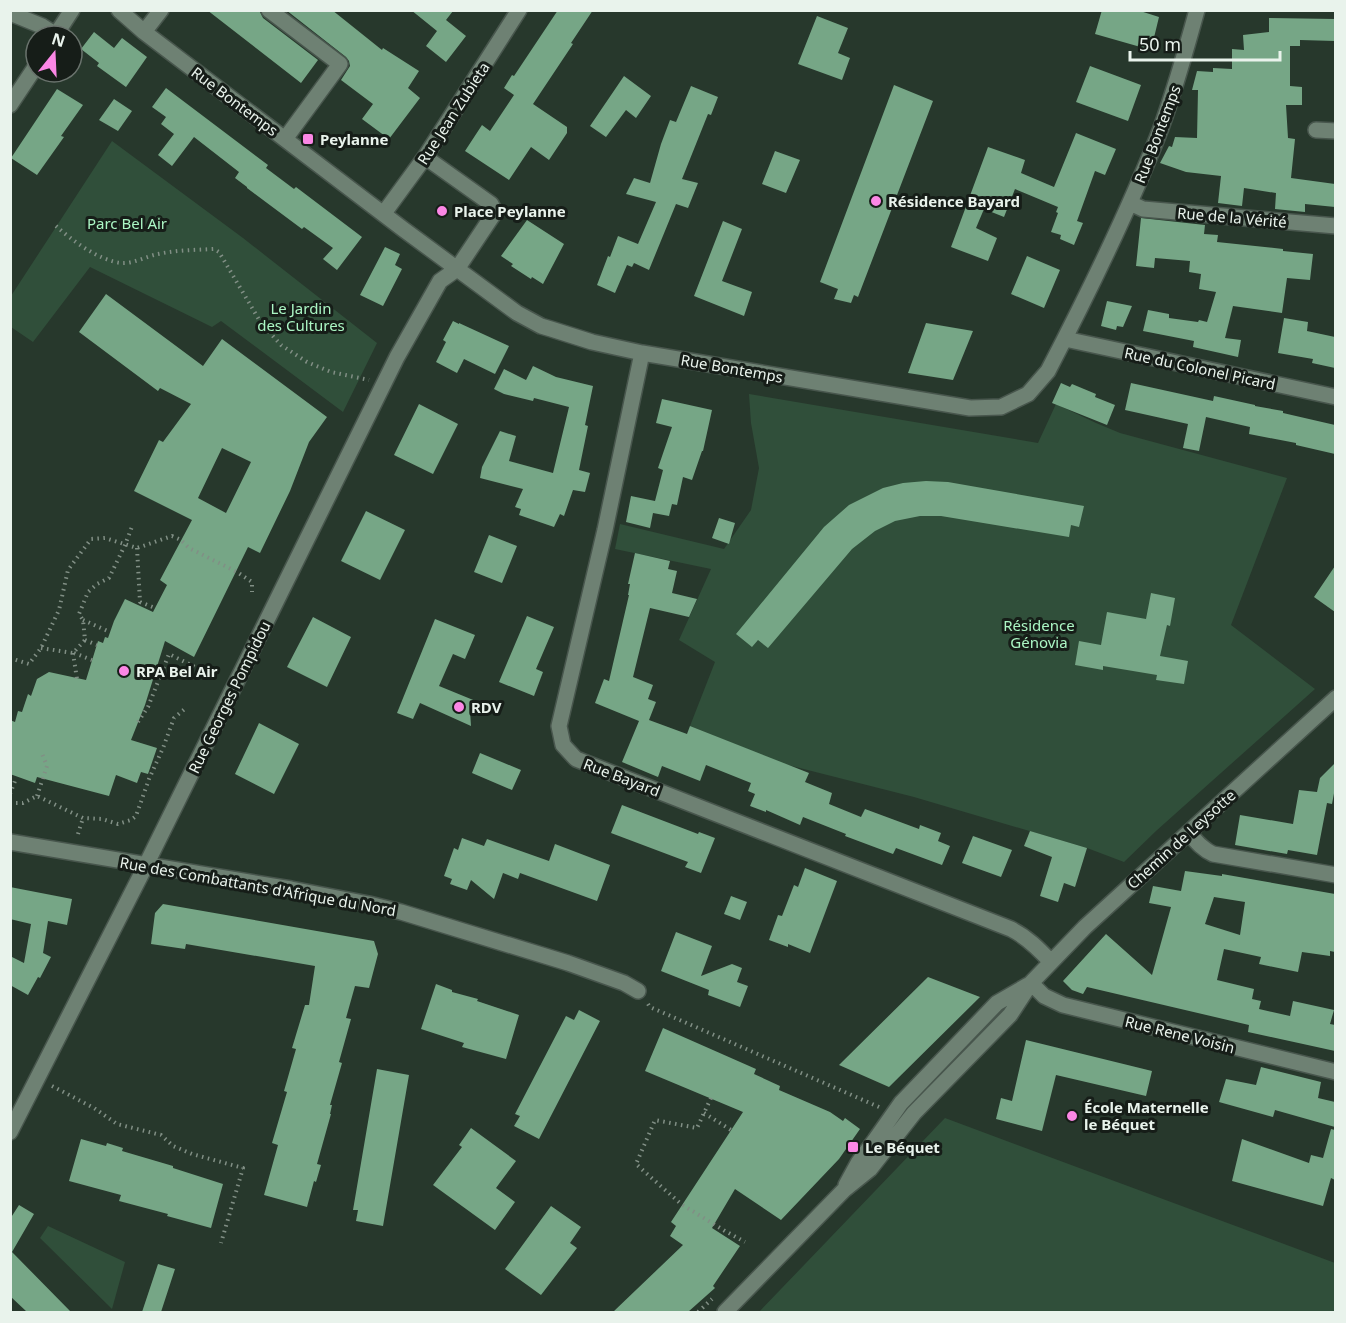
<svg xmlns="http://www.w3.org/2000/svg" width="1346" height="1323" viewBox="0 0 1346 1323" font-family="'Noto Sans',sans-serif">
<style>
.green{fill:#304f3a}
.building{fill:#76a686;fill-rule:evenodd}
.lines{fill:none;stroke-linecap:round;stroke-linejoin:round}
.minor-casing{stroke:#48564d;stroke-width:18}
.path{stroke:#818f85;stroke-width:4;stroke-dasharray:1.5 4.5;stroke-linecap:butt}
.minor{stroke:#6e8173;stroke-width:15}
.poi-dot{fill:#fb87e5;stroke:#161d18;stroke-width:2}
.labels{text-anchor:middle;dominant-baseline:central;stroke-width:6;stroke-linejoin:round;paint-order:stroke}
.street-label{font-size:15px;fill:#e9f3ec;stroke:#161d18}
.poi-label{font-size:15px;font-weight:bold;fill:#e9f3ec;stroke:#161d18;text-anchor:start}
.park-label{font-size:15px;fill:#abf6c4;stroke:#161d18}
</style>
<rect width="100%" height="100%" fill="#27382c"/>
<path class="green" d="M112 141 243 238 377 343 343 412 221 321 212 327 90 267 33 342 11 327V296Z
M749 394 1038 443 1056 404 1096 423 1120 433 1287 478 1231 625 1315 689 1156 831 1124 862 1087 848 914 797 784 764 690 726 715 662 679 640 711 569 615 549 620 524 724 549 751 510 759 468 751 423Z
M945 1118 1335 1263V1312H759Z
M48 1226 125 1262 112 1309 40 1238Z"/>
<path class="building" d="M207 10H259L263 18 318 60 301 83Z
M286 10H332L382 50 383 48 419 71 408 88 420 98 389 139 362 119 373 104 341 80 350 66 349 61 346 57Z
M411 10 453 11 446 20 466 36 446 62 426 46 437 31Z
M558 10H593L571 43 573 44 533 104 567 127V133L549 160 531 147 509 180 465 151 482 125 490 131 514 95 504 88 512 75 514 76Z
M1102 10H1137L1159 17 1151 50 1095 34Z
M817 16 848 28 838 53 850 58 842 80 798 64Z
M1269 18 1335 19V41L1300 40V46H1290V86L1302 87V105H1286L1288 138 1295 139 1291 178 1335 184V207L1305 204V212L1275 209 1276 193 1244 188 1242 206 1218 203 1221 176 1186 172 1160 163 1169 146 1172 147 1175 137 1197 138 1198 90H1192L1197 71 1213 72V68L1232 69V49L1244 50 1243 35 1269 32Z
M94 32 114 48 122 38 147 57 126 87 97 66 99 63 81 49Z
M1090 66 1141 85 1128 121 1076 102Z
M624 76 651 96 636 118 626 110 606 137 590 126Z
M894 85 933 101 858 297 854 295 851 303 834 299 838 289 820 282Z
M691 86 718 97 711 115 708 114 682 179 698 183 688 208 676 204 649 270 634 263 632 267 627 265 615 293 597 285 608 256 610 257 618 236 638 244 656 202 626 194 634 178 650 183 661 144 670 120 676 122Z
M166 88 268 165 266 168 294 189 296 187 362 237 337 270 323 259 333 248 304 227 302 229 247 188V187L235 178 239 172 194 137 172 166 158 155 174 134 161 124 166 117 152 107Z
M57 89 83 105 61 136 64 137 37 175 11 158Z
M114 99 132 111 118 131 99 120Z
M1076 133 1116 149 1105 175 1095 171 1077 221 1083 223 1074 245 1060 239 1061 235 1051 232 1058 213 1056 212 1058 207 1015 189 1004 217 984 209 976 228 997 238 988 261 951 247 988 147 1025 160 1021 173 1054 187Z
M775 151 800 160 786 193 762 184Z
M1141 218 1205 225 1204 234 1218 235 1217 242 1283 249V251L1313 254 1310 280 1287 278 1282 313 1233 306 1225 338 1241 340 1238 357 1193 347 1194 341 1143 331 1148 310 1169 314V318L1198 322 1199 320 1207 322 1216 292 1199 289 1201 274 1189 272 1190 261 1155 258 1154 268 1136 266Z
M527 220 564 244 543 284 532 277 531 279 511 266 513 264 501 256Z
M723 221 742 229 722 281 752 292 744 316 694 296Z
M385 247 400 254 395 265 402 269 383 306 360 295Z
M1027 256 1060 270 1044 308 1011 294Z
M106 294 203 366 222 339 327 417 309 442 290 491 260 553 248 547 194 657 165 641 145 705 131 740 157 748 148 774 141 772 137 783 116 775 109 796 37 777 35 783 10 774V720L15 722 18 711 22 712 28 694 31 696 37 679 49 672 86 680 98 641 103 643 105 637 108 638 114 621 125 599 153 612 167 585 160 580 192 520 134 491 159 440 163 442 191 404 160 388 158 391 79 332ZM222 448 251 462 226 513 198 498Z
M1107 301 1132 306 1123 327 1117 326 1116 330 1101 326Z
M1284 318 1308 322 1307 331 1335 337V368L1312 363 1313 359 1278 353Z
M453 321 459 324V323L509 346 495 374 464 359 457 373 436 362 446 342 443 340Z
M926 323 973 331 953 380 908 373Z
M533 366 556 377 593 386 585 425 588 426 579 470 590 473 585 492 573 490 564 516 560 514 554 527 519 515 521 509 515 507 523 489 480 478 482 467 500 431 516 436 509 461 553 473 569 407 534 398 533 401 504 394 494 389 504 369 526 380Z
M1061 383 1070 387 1072 384 1096 394 1095 397 1115 405 1107 425 1052 403Z
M1131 383 1213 401 1214 396 1255 405V406L1283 411V413L1335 425V454L1296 445V443L1249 434 1250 427 1206 417 1199 451 1183 448 1188 424 1125 410Z
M662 399 712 410 703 451H702L692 480 683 477 677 505 672 504 669 516 653 513 650 528 626 522 631 496 655 501 663 470 658 468 672 427 656 423Z
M419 404 458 424 433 474 394 455Z
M926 481 948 482 1084 506 1079 527 1071 525 1069 537 941 516H920L895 521 875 531 852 549 768 648 758 640 752 647 736 634 824 527 849 505 883 488 903 483Z
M366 511 405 530 380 580 341 561Z
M719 518 735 523 729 544 712 538Z
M489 535 517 546 502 583 474 572Z
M635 553 670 561 668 569 677 571 672 593 697 599 689 617 650 608 633 677 653 685 648 699 656 702 649 720 687 734 690 726 809 773 805 782 832 793 829 804 861 817 865 809 919 829 920 825 941 833 938 841 950 846 942 865 896 848 893 854 845 836 846 834 803 817 800 825 766 810V812L750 806 755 794 748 791 751 783 706 765 700 781 662 766 658 777 622 762 639 721 595 703 604 679 609 681 629 595H628L630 584H628Z
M1335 566V612L1314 597Z
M1151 593 1175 598 1170 626 1167 625 1160 656 1188 661 1184 684 1156 680 1157 675 1103 666V670L1075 665 1079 641 1101 645 1107 612 1146 619Z
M527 616 554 627 536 669 543 672 534 696 499 682Z
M313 617 351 637 327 687 287 667Z
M435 619 475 635 465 659 453 654 439 686 483 704 470 711 471 726 420 703 413 719 397 713Z
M259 723 299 744 274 794 235 774Z
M480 753 521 770 512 790 472 773Z
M1335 763V788L1332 804 1327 803 1317 855 1288 850 1287 854 1235 845 1240 815 1293 824 1299 790 1317 792 1320 778Z
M622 805 698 834 699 832 715 838 701 873 685 867 688 862 611 833Z
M1030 831 1087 848 1075 887 1064 883 1058 902 1040 896 1052 857 1024 846Z
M973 836 1012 850 1001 877 962 863Z
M462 838 484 846 487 839 549 861 555 844 610 865 597 901 520 873 518 879 503 873 494 899 471 880 467 890 450 884 452 879 444 876 454 848 458 850Z
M805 868 837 881 810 953 788 944V947L769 940 778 915 782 916 794 885 798 887Z
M1185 871 1222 876V874L1335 894V952L1330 951V956L1302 952 1298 972 1259 964 1261 957 1224 949 1217 980 1254 989 1252 999 1261 1001 1259 1009 1290 1016 1293 1001 1334 1010 1330 1024 1335 1025V1051L1248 1032 1249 1025 1087 987 1083 994 1072 990 1063 981 1106 934 1152 975 1171 907 1149 903 1153 886 1181 891ZM1214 897 1245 902 1240 935 1205 924Z
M10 887 72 899 67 925 48 921 43 953 51 957 40 978 38 977 28 995 10 985V956L24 963 31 924 10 919Z
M731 896 747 902 740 920 724 914Z
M163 904 374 941 378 954 369 988 355 986 346 1018 351 1019 339 1062 342 1063 330 1105H332L330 1114H331L317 1164 321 1165 316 1182 314 1181 307 1207 264 1195 278 1145 272 1143 287 1092 284 1091 296 1049 292 1048 305 1005H309L315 966 186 944 185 949 151 944 155 913Z
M676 932 712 946 701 976 732 964 742 968 737 982 748 986 740 1007 708 995 709 990 661 971Z
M928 977 980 997 889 1087 839 1065Z
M436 984 452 990V992L478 999 477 1001 519 1015 506 1059 462 1047 464 1043 421 1029Z
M579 1010 600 1021 539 1139 514 1126 520 1116 515 1114 566 1016 574 1020Z
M663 1028 756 1069 754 1074 780 1086 779 1090 830 1112 843 1121 845 1118 860 1129 839 1159 781 1220 735 1189 712 1228 740 1246 713 1286 715 1288 688 1312H613L683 1245 670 1236 676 1226 671 1222 743 1112 645 1071Z
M1026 1040 1152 1071 1146 1096 1056 1075 1042 1131 996 1119 1001 1098 1012 1101Z
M1261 1067 1321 1082 1318 1098 1335 1102V1127L1275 1110 1273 1117 1219 1102 1226 1079 1256 1085Z
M377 1069 409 1075 383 1226 356 1221 358 1210H353Z
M471 1128 516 1161 496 1188 515 1202 495 1230 433 1185 462 1147 459 1145Z
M1331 1129 1335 1130V1180L1331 1178 1323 1206 1232 1181 1242 1139 1309 1163 1311 1155 1323 1158Z
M81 1139 106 1146 107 1143 123 1148 122 1151 173 1166V1168L223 1184 211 1228 167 1216 168 1214 119 1201 121 1195 69 1181Z
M19 1205 34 1214 12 1252 71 1312H27L10 1296V1219Z
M551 1206 581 1227 570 1243 577 1248 541 1295 505 1269Z
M158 1264 175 1269 161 1312H142Z"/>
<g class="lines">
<g class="minor-casing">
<path id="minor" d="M119 10 144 32 403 229 517 313 541 326 551 329 592 342 642 353 970 408 1001 407 1028 394 1048 371C1089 292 1129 211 1161 128 1175 89 1186 50 1197 10
M269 10 340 64 285 139
M10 13 42 26 56 35
M144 32 161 10
M55 36 72 10
M10 105 36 66
M1316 130 1336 131
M1130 203 1143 209 1336 226
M384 213 425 157 519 10
M1065 339 1336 397
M642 353 605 530 559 726 563 745 576 759 1011 929C1027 937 1039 949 1051 962
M1189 833C1196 841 1202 849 1213 854L1336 875
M10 842 291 889 369 904 401 912 568 963 624 983 638 991
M1031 983 1044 996 1063 1005 1336 1072
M10 1132 146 865 397 357 440 281 457 269 495 212 491 204 425 157
M846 1185 858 1163 875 1140 901 1103 997 1003 1028 985
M725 1312 844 1190 870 1169 914 1113 1010 1015 1031 983 1085 927 1336 698"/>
</g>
<path class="path" d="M56 226C73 241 98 260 121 263 133 264 147 256 158 254 177 250 195 250 214 249L219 252 261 323 281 345 307 362 331 372 369 380
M137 548 140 602 155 608
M83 620 110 632
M85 640 97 645
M41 648 73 653 85 640 83 620 79 614 88 592 97 584 109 578 125 545 133 524
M73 653 77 679
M74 653 92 660
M10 658 29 664 41 648 59 610 68 570 91 539 105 538 137 548 172 536 181 540 189 548 237 572 252 582V592
M138 722 148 707 169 654 197 668
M10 794 15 781
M37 796 47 766 41 751
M10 803H23L37 796 83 818 102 819 118 824 131 820 136 816 149 779 163 748 174 718 187 707
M78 834 83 818
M648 1004 650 1007 879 1107
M52 1086 94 1108 117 1124 161 1135 173 1146 192 1154 243 1168 221 1243
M711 1098 697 1128 655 1120 636 1164 681 1204 725 1231 745 1242
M704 1113 731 1130
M698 1312 712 1299"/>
<use href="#minor" class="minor"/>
</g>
<g class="poi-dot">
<rect x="302" y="133" width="12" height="12" rx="3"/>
<circle cx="876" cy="201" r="6"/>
<circle cx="442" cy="211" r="6"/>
<circle cx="124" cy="671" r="6"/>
<circle cx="459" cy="707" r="6"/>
<circle cx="1072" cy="1116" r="6"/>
<rect x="847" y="1141" width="12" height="12" rx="3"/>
</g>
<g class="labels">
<g class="street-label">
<text transform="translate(235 101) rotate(37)">Rue Bontemps</text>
<text transform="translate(453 113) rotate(-57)">Rue Jean Zubieta</text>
<text transform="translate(1157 134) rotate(-69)">Rue Bontemps</text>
<text transform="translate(1232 217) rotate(5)">Rue de la Vérité</text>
<text transform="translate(732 368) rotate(10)">Rue Bontemps</text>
<text transform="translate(1200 368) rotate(12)">Rue du Colonel Picard</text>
<text transform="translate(229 697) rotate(-64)">Rue Georges Pompidou</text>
<text transform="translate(622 777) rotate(21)">Rue Bayard</text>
<text transform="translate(1181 839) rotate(-42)">Chemin de Leysotte</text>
<text transform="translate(258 886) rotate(10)">Rue des Combattants d'Afrique du Nord</text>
<text transform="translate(1180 1034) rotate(14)">Rue Rene Voisin</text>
</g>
<g class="poi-label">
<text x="320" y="139">Peylanne</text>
<text x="888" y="201">Résidence Bayard</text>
<text x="454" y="211">Place Peylanne</text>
<text x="136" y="671">RPA Bel Air</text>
<text x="471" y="707">RDV</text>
<text x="1084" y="1107">École Maternelle<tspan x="1084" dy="17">le Béquet</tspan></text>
<text x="865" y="1147">Le Béquet</text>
</g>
<g class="park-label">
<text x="127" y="223">Parc Bel Air</text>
<text x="301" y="308">Le Jardin<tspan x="301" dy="17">des Cultures</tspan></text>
<text x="1039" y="625">Résidence<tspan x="1039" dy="17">Génovia</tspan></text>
</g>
</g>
<rect width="1346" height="1323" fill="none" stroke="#e9f3ec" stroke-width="24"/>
<g transform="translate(54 54) rotate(18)"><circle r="28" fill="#161d18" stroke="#6a736d" stroke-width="1.5"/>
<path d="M0-4.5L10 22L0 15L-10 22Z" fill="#fb87e5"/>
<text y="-9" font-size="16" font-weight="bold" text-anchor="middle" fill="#e9f3ec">N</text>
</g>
<path d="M1130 51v9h150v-9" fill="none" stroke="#e9f3ec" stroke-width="3"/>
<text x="1139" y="51" font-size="18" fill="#e9f3ec" stroke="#161d18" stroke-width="4.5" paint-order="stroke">50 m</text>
</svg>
